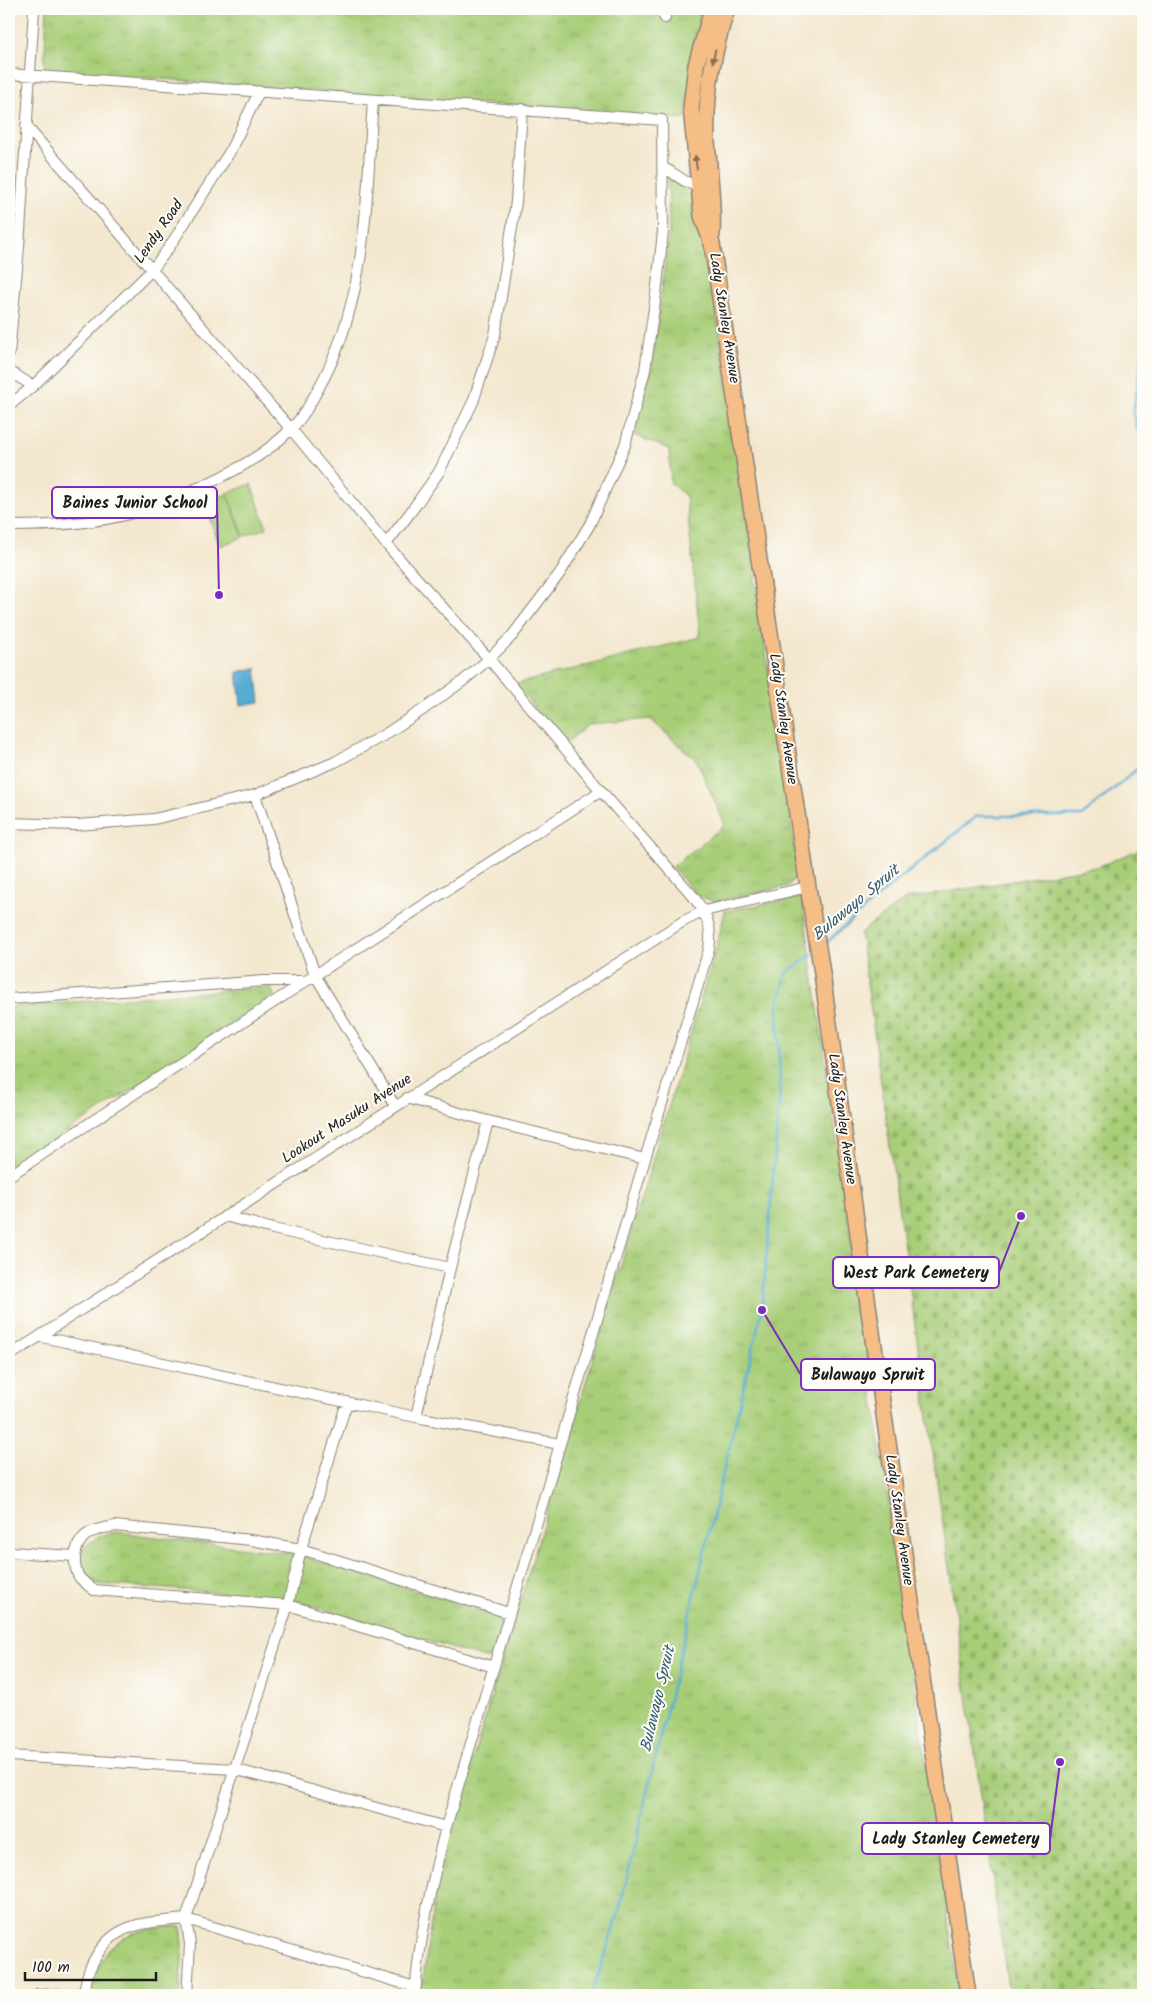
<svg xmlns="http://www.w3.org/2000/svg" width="1152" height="2004" viewBox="0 0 1152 2004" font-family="Kalam,sans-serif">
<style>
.grass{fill:url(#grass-tufts);stroke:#62754a}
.cemetery{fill:url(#cemetery-stones);stroke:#62754a}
.pitch{fill:#a8ce78;stroke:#62754a}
.water{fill:#58acd4;stroke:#3a6478}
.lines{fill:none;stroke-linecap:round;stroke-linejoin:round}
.stream{stroke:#58acd4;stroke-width:2.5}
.minor-casing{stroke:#888275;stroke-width:12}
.highway-casing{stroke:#888275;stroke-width:18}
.minor{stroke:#fff;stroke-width:10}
.highway{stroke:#f6be87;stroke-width:15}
.oneway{fill:#896d52}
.labels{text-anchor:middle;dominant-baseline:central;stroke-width:4;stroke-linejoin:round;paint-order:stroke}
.street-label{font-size:15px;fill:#1c1c1c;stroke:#fdfcf7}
.water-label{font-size:16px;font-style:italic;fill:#375d6f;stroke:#fdfcf7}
.leader{fill:none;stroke:#7b2cbf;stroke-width:2}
.callout-dot{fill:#7b2cbf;stroke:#fdfcf7;stroke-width:2}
.callout{fill:#fdfcf7;stroke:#7b2cbf;stroke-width:2}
.callout-label{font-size:16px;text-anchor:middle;font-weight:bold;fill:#1c1c1c}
</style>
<defs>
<pattern id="grass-tufts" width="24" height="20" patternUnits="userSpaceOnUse" patternTransform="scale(1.25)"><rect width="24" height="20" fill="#a8ce78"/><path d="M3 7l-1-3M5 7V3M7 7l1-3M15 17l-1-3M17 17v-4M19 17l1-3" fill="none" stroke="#90b067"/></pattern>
<pattern id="cemetery-stones" width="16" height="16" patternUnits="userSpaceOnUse" patternTransform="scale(1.25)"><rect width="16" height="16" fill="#a8ce78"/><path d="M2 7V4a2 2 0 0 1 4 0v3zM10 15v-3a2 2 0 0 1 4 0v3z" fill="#90b067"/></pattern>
</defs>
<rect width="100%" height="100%" fill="#fdfcf7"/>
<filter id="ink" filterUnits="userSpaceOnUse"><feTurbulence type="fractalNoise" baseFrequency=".02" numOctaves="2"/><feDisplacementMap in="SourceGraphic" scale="10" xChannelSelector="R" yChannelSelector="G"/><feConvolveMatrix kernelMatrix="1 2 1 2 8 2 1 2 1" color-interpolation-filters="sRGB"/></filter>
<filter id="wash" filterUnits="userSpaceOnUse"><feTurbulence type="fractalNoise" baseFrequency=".0096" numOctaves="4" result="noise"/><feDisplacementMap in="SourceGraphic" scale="20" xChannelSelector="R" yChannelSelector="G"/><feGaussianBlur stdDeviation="1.12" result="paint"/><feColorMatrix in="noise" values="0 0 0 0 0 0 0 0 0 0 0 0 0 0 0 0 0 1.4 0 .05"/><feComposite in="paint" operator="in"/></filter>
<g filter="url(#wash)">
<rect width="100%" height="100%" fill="#f3e7ce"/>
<path class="grass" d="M47 9H701L685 119 44 70Z
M668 175 683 189 693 192 707 249 796 859V876L788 886 715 902 697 895 672 867 725 825 697 761 650 719 589 724 565 744 515 684 700 637 686 496 671 484 669 449 631 434 652 368 669 233Z
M802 897 959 1995H432L422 1987 436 1886 452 1828 716 949 725 911Z
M271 987 274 996 9 1170V1007Z
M116 1532 295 1554 502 1617 491 1660 282 1597 97 1584 83 1571 79 1554C92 1539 97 1536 116 1532Z
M181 1926 183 1943 180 1995H93C93 1984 96 1972 101 1962 118 1929 148 1929 181 1926Z"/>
<path class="cemetery" d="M1143 848V1995H1009L860 933 905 899 1097 867Z"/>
<path class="pitch" d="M251 484 267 528 244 536 227 493Z
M227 494 243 537 220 546 203 502Z"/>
<path class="water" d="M256 668 260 702 241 705 237 672Z"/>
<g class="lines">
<path class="stream" d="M1143 351 1133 413 1143 448
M824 945 875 899 977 816H1082L1143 764
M591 1995 617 1919 762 1310 780 1092 778 1008 786 973 814 953"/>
</g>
</g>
<g filter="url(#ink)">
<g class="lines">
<g class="minor-casing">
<path id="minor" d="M660 9 665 18
M9 74 662 120 663 232 656 294 645 370 625 445 590 524 560 573 512 636 489 659 463 681 424 709 384 735 335 762 255 795 154 819 77 825 9 823
M26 126 291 429 386 544 489 659 601 791 693 896C706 913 713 927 709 949L645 1159 446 1827C432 1882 419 1938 415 1995
M662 167C676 173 688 188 703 185
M9 354 19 247 34 9
M9 371 33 386
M9 406 33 386 152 270 170 246 229 153 259 92
M9 526C51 526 96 524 136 512 158 506 179 496 200 487 232 473 267 454 292 428 303 417 310 404 317 391 368 303 366 198 373 100
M386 544 410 513 439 472 473 402 495 335 516 202 522 109
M255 795 315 975 395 1106
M9 999 264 981H305
M407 1098 488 1121 645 1159
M9 1176 306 981 601 791
M225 1216 273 1229 450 1268
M42 1337 416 1417 560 1444
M9 1356 682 922 704 911 808 887
M416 1417 450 1268 488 1121
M9 1552 74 1556
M494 1667 288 1605 94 1590C89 1586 83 1582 79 1577 72 1564 74 1546 85 1536 93 1529 106 1528 115 1526L251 1540 301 1549 509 1613
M9 1756 234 1769 446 1827
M37 1995 85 1993
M85 1995C84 1985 88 1971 93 1962 114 1921 145 1923 186 1919L415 1987
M187 1995 190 1944 186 1919 288 1605 301 1549 347 1402"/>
</g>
<g class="highway-casing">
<path id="highway" d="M712 9 696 65 691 108 702 216 712 244 808 887 821 966 862 1263 968 1995
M712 235C714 203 709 172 707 140 705 95 713 52 727 9"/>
</g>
<use href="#minor" class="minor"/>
<use href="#highway" class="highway"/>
</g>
<defs><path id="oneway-solid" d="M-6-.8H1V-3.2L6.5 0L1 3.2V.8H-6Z" transform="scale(1.25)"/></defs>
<g class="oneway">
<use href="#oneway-solid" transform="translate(714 56) rotate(101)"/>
<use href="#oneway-solid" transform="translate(696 162) rotate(-97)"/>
</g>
</g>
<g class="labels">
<g class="street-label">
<text transform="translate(159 232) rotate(-55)">Lendy Road</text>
<text transform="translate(724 318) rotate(81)">Lady Stanley Avenue</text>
<text transform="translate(783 719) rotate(82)">Lady Stanley Avenue</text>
<text transform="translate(347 1119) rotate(-33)">Lookout Masuku Avenue</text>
<text transform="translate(842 1119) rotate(82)">Lady Stanley Avenue</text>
<text transform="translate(899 1520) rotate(82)">Lady Stanley Avenue</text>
</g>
<g class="water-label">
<text transform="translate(856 903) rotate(-40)">Bulawayo Spruit</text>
<text transform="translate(658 1699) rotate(-77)">Bulawayo Spruit</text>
</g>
</g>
<path class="leader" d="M219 595L217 503M1021 1216L999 1272M762 1310L801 1375M1060 1762L1050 1839"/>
<g class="callout-dot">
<circle cx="219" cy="595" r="5"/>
<circle cx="1021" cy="1216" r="5"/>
<circle cx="762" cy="1310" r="5"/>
<circle cx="1060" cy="1762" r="5"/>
</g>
<g class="callout">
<rect x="52" y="487" width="165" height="31" rx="5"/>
<rect x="833" y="1257" width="166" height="31" rx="5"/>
<rect x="801" y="1359" width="134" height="31" rx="5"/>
<rect x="862" y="1823" width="188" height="31" rx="5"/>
</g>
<g class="callout-label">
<text x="135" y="508">Baines Junior School</text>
<text x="916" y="1278">West Park Cemetery</text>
<text x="868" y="1380">Bulawayo Spruit</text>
<text x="956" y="1844">Lady Stanley Cemetery</text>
</g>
<rect width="1152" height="2004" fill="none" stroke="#fdfcf7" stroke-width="30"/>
<path d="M25 1972v8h131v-8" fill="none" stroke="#1c1c1c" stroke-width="2.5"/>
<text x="32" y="1972" font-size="15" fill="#1c1c1c" stroke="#fdfcf7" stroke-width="4" paint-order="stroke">100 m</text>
</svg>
